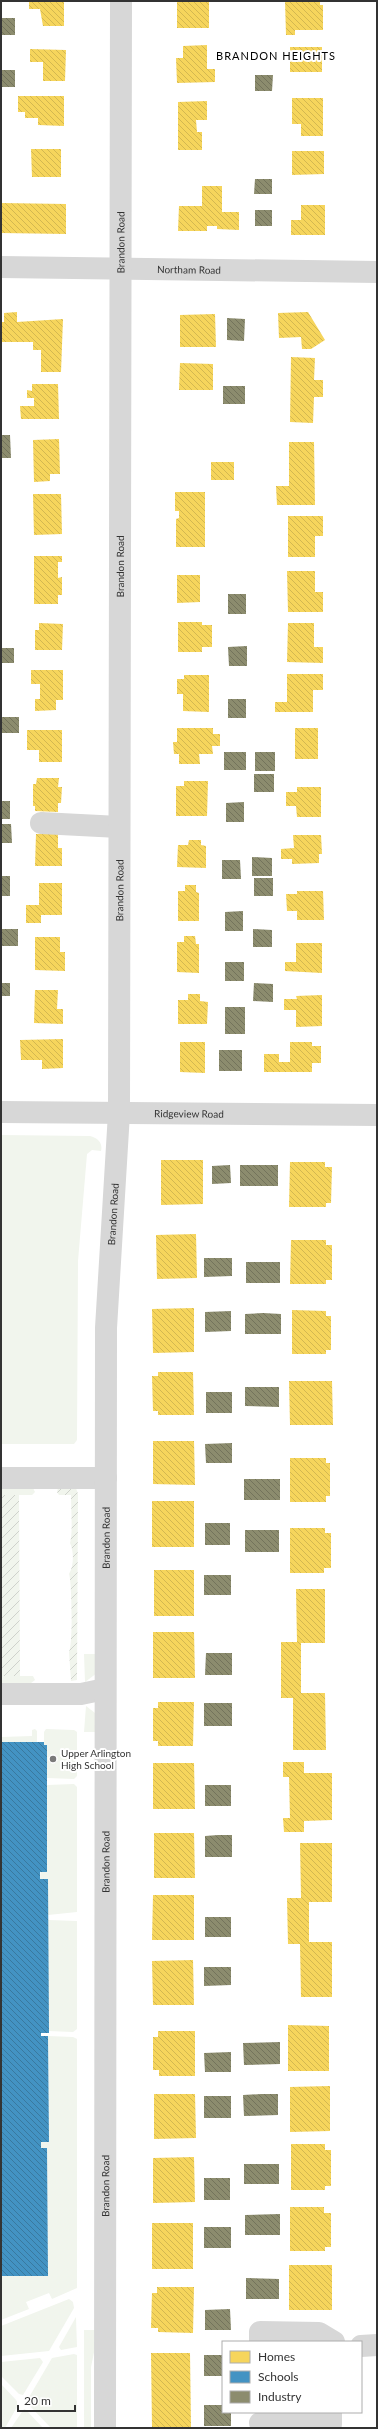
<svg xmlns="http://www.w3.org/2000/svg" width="378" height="2429" viewBox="0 0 378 2429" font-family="Lato,sans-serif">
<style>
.green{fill:#f1f5ed}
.garden{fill:url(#garden-furrows)}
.homes{fill:url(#homes-back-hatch)}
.schools{fill:url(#schools-back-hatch)}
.industry{fill:url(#industry-back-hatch)}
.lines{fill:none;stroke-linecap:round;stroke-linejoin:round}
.minor{stroke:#d7d7d7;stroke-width:22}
.poi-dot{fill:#7a7a7a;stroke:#fff;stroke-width:1.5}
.labels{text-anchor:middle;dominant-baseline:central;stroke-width:4;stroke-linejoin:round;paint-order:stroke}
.street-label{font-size:10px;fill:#333;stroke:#fff}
.poi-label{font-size:10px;fill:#333;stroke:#fff;text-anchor:start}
.neighbourhood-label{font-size:11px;letter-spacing:1px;fill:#000;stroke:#fff}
</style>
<defs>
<pattern id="garden-furrows" width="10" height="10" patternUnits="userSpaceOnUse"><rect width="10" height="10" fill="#f1f5ed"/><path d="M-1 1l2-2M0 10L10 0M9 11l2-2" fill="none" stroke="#cfd2cc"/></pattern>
<pattern id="homes-back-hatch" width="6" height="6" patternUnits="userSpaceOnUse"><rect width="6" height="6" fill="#f6d55c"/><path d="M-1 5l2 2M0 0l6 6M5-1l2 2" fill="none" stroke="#d3b750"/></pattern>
<pattern id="schools-back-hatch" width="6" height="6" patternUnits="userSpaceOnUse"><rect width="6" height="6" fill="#4393c3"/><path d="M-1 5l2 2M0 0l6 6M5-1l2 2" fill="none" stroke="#39799f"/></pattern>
<pattern id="industry-back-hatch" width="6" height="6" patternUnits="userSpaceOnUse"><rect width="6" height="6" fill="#8c8c6e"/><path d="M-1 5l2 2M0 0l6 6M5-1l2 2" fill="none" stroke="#73735b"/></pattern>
</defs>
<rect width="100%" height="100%" fill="#fff"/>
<path class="green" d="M1 1135 90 1136C98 1138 103 1143 101 1151L92 1150 87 1154 78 1261 77 1440 74 1444H1Z
M1 1488H33L35 1492 32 1495H1Z
M84 1654H95L97 1673 85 1682Z
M1 1676H33L35 1680 31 1683H1Z
M86 1706 95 1713 99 1732H84Z
M35 1729 37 1731V1742H1V1737L32 1736V1730Z
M46 1729 74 1730 77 1732V1776L74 1779 47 1778V1745H44V1732Z
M74 1784 77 1787V1912L48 1915V1879H40L47 1785Z
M48 1920 77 1921V2029L73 2032 48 2031Z
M48 2036 73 2037 77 2039V2288L52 2299 49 2293 26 2302 29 2309 1 2320V2276H48L47 2148H41V2142H49Z
M69 2299 73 2302 74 2308 49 2351 1 2356V2326Z
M76 2317 77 2347 61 2350 59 2347Z
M84 2330H96L98 2333 91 2367V2428H84Z
M74 2354 77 2355V2428H51L29 2405 28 2399 52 2358Z
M40 2358 43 2362 23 2395 19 2394 1 2376V2362Z
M1 2384 17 2401V2407L5 2428H1Z
M24 2409 26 2410 43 2428H11Z"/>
<path class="garden" d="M58 1488H76L78 1494 77 1680 71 1681 69 1652C73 1646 72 1580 69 1574 74 1566 74 1551 70 1543 73 1534 71 1506 71 1495H59L57 1492Z
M1 1495H19L20 1676H1Z"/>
<path class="homes" d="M29 1H64V26H43L40 9H29Z
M177 1H209V28H177Z
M285 1H320V5H323V30H295V35H286Z
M207 45V69H215V82L177 83 176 58H183V46Z
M290 47H322V72H290Z
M30 49 66 50 65 81H43V62H30Z
M18 96H64V126L38 125V118H25V112H18Z
M292 98H323V136H301V124H292Z
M207 101V120H196L197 132H202V150H178V102Z
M31 149H61V177H32Z
M292 151H324V174L292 175Z
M202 186H222V212H239V230L217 229V226H207V231H178L179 206H202Z
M1 203 66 204V234L1 233Z
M301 205H325V235H291V220H301Z
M17 312V322L63 319 61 372H41V350H33V342H1V322H4V313Z
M308 312 325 340 311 349H302L301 337 279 338 278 313Z
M215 314 216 347H180V315Z
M291 357 315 358 314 380H323V397H314L313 423 290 422Z
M180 363 213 364V390H179Z
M32 384H58L59 419H21L20 406H34V398H27V390L32 391Z
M59 439 60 474H50V481L34 482 33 440Z
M289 442H314L315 505H277L276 486H289Z
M211 462H234V480H211Z
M175 492H205V547H176V519L179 518V511H175Z
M33 494H61L62 534 34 535Z
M288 516H323V536H315V557H288Z
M34 556H62V562H58V578L62 577V595H58V604H34Z
M287 571H315V592H323V612H288Z
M177 575H200V602L177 603Z
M178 622H202V625H212V647H202V652H178Z
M39 623 63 624 62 650H35V630H39Z
M288 623H314V647H323V663L287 662Z
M31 670H63V700H56V710L35 711V699H40V684H31Z
M287 674H323V690H313V712H275V702H287Z
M184 675H209V712L183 711V694H177V679H184Z
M177 728H213V734H220V746H212L213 754H199L200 764H179V754H174L173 742H177Z
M295 728H318V759H295Z
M27 730H62V762H39V750H27Z
M37 778H59L58 787H62L61 803H58V812L35 811V806H33V784H36Z
M184 781H208L207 816H176V786H184Z
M297 787H321V817H297L296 806H286V792H297Z
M36 834H58V848H62V866H35Z
M293 835H321L322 854H319V863L292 864V859H281V849L294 848Z
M189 840H201V845L206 846V868L177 867 178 845H188Z
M39 883H62V915H41V923H26V905H39Z
M185 885H196V892L199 893V921H178V891H185Z
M297 891H323L324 920H297V911H287L286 894H297Z
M184 936H195L196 944H199V973L177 972V942H184Z
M35 937H60V952H65V971L35 970Z
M296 943H322V973L285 971V962H296Z
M35 990H58L57 1009H63V1024L34 1023Z
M188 994H200V1001L208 1002 207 1024H178V1000H188Z
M322 995V1026L296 1027V1010H284V999H297L296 996Z
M63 1039V1068L42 1069V1060H21L20 1040Z
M180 1042H205V1073L180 1072Z
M290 1042H312V1046H321V1063H312V1072H264V1054H279V1062H290Z
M161 1160H203V1204L161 1205Z
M290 1162H325V1167H332L331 1203H326V1207H289Z
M196 1234 197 1278 157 1279 156 1235Z
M291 1240H326V1245H332V1280H326V1284H290Z
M194 1308V1352L153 1353 152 1309Z
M292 1310 326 1311V1316H331V1350H326V1354H292Z
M158 1372H193L194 1415H158V1411H153L152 1376H158Z
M289 1381H332L333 1425H290Z
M153 1441H194L195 1485 153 1484Z
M290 1458H326V1463H330V1496H326V1502H290Z
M152 1501H194V1547H152Z
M290 1528H325V1533H331V1568H324V1573H290Z
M154 1570H194V1616H154Z
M296 1589H325V1643H301V1693H325L326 1750H293V1698H281V1642H297Z
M153 1632H194L195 1678H153Z
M158 1702H194L193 1746H158V1741H153V1708H158Z
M283 1762H304V1773H332V1820L304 1821V1832H284L283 1818H290L289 1777H283Z
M153 1763H194L195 1809H153Z
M154 1833H194L195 1878H154Z
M300 1843H332V1902H309V1942H332V1997H301L300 1944H288L287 1898H301Z
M153 1895H194V1940H152Z
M193 1960 194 2005H153L152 1961Z
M288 2025 329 2026V2071H288Z
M158 2031H195V2076H159V2070H153V2037H158Z
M330 2086V2131L290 2132V2087Z
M154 2094H195L196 2138 154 2139Z
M291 2144H325V2150H331V2186H325V2190H291Z
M194 2157 195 2202 153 2203V2158Z
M290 2207H324V2213H331V2247H325V2251H290Z
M152 2223H193V2269H152Z
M289 2265H332V2310H289Z
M157 2287H194L193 2333 158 2332V2328H151L152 2293H157Z
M151 2353H190L191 2428H152Z"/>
<path class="schools" d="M1 1742H44V1745H47V1872H40V1879H48L49 2033H41V2036H48L49 2142H41V2148H47L48 2276H1Z"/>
<path class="industry" d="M1 18H15V35H1Z
M1 70H15V87H1Z
M255 75H273L272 91H255Z
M255 179H272V194H254Z
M255 210H272V226H255Z
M227 318 245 319 244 341 227 340Z
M223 386H245V404H223Z
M1 435H10L11 458H1Z
M228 594H246V614H228Z
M247 646V666H229L228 647Z
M1 648H14V663H1Z
M228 699H246V718H228Z
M1 717H19V733H1Z
M224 752H246V770H224Z
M255 752H275V771H255Z
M254 774H274V792H254Z
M1 801H10V819H1Z
M244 802V822H226V803Z
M1 824H11L12 843H1Z
M252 857 272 858V876H252Z
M222 860H240L241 879H222Z
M1 876H10V896H1Z
M254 878H273V896H254Z
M243 911V931H225V912Z
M1 929H18V946H1Z
M253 929 272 930V947H253Z
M225 962H244V981H225Z
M1 983H10V996H1Z
M254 983 273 984V1002L253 1001Z
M225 1007H245V1034H225Z
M219 1050H242V1071H219Z
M230 1165 231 1183 212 1184V1166Z
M240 1165H278V1186H240Z
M204 1258H232V1276L204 1277Z
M246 1262H280V1283H246Z
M231 1311V1331L205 1332V1312Z
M263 1313 281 1314V1334H245V1314Z
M245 1387H279V1407L245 1406Z
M206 1392H232V1413H206Z
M232 1443V1463H206L205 1444Z
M244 1479H280V1500H244Z
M205 1523H230V1545H205Z
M245 1530H279V1552H245Z
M204 1575H231V1595H204Z
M206 1653H232V1675H205Z
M204 1703H232V1726H204Z
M205 1785H231V1806H205Z
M218 1835H232V1857H205V1836Z
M205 1917H231V1937H205Z
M204 1967H231V1985L204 1986Z
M280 2042V2064L244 2065 243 2043Z
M231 2052V2072H205L204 2053Z
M261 2094H278V2115L244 2116 243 2095Z
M204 2096H231V2118H204Z
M244 2164H279V2184H244Z
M204 2178H230V2200H204Z
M280 2214V2235H245V2215Z
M204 2227H231V2248H204Z
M246 2278 279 2279V2299H246Z
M230 2309 231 2330H205V2310Z
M204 2355H223V2376H204Z
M204 2405H223V2412H231V2426H204Z"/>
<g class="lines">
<g class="minor">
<path id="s1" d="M1 267 377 272"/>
<path d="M41 823 119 827"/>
<path id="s2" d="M1 1112 377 1115"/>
<path d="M1 1478H106"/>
<path d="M1 1694H81L105 1689"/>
<path d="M260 2342V2332L319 2333 334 2342"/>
<path d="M361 2346 377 2345"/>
<path d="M260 2423 331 2424V2412"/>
<path id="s3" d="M105 2428 106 1328 119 1113 121 1"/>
</g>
</g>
<circle class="poi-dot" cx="53" cy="1759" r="4"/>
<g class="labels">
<g class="street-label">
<text stroke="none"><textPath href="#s3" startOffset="2186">Brandon Road</textPath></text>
<text stroke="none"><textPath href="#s1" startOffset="188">Northam Road</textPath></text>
<text stroke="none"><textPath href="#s3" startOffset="1862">Brandon Road</textPath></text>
<text stroke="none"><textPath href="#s3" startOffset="1538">Brandon Road</textPath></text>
<text stroke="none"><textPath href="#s2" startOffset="188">Ridgeview Road</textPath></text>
<text stroke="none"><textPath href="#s3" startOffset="1214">Brandon Road</textPath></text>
<text stroke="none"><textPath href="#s3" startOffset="890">Brandon Road</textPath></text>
<text stroke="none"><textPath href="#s3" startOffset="566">Brandon Road</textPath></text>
<text stroke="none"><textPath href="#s3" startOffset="242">Brandon Road</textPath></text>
</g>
<g class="poi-label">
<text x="61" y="1753">Upper Arlington<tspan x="61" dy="12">High School</tspan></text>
</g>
<g class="neighbourhood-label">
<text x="276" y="55">BRANDON HEIGHTS</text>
</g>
</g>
<rect width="378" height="2429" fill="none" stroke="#333333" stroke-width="4"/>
<rect x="222" y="2341" width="140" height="72" fill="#ffffff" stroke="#adadad"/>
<rect x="230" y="2351" width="20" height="12" fill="#f6d55c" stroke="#adadad"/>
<text x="258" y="2361" font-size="12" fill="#333333">Homes</text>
<rect x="230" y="2371" width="20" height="12" fill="#4393c3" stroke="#adadad"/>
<text x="258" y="2381" font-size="12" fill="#333333">Schools</text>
<rect x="230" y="2391" width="20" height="12" fill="#8c8c6e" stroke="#adadad"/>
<text x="258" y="2401" font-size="12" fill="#333333">Industry</text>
<path d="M18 2405v6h57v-6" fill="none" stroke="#333333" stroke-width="2"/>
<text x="24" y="2405" font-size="12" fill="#333333" stroke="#ffffff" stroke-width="3" paint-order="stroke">20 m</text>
</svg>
